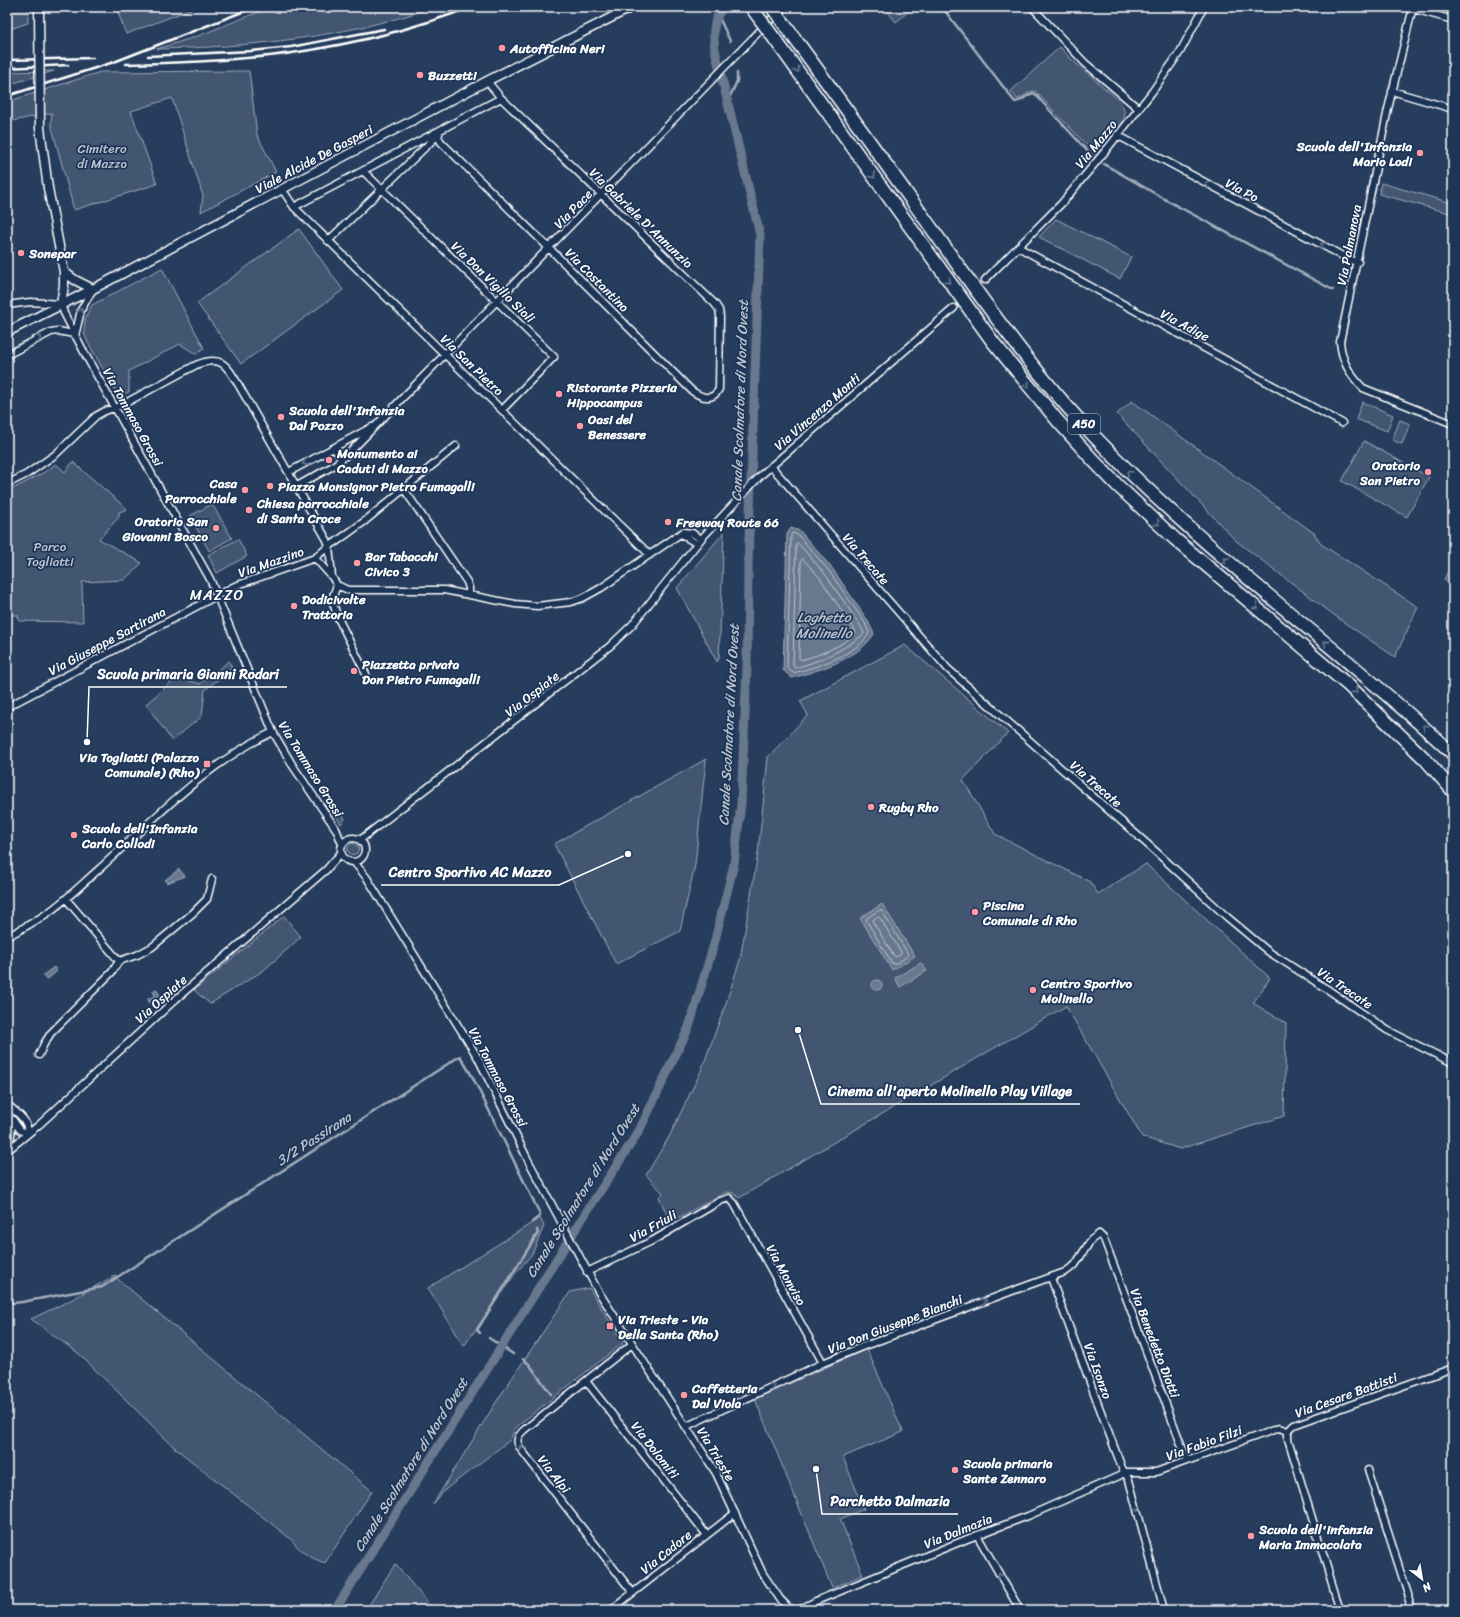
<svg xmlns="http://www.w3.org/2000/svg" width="1460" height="1617" viewBox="0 0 1460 1617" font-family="Sriracha,sans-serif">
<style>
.green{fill:#425672;stroke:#a0aab8}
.water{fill:#67788e;stroke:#a4aebb}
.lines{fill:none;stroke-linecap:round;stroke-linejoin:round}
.shore{stroke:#c2c9d2;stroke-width:1}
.stream{stroke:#a4aebb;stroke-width:2.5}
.canal{stroke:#67788e;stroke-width:9}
.minor-tunnel{stroke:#475a76;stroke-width:6;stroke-dasharray:6 3;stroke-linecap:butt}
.minor-casing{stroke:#fff;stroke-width:9}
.tertiary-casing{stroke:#fff;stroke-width:11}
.motorway-casing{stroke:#fff;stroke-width:15}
.minor{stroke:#1d3557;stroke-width:6}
.tertiary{stroke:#1d3557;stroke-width:8}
.motorway{stroke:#1d3557;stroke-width:12}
.rail{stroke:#fff;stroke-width:2.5}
.tertiary-bridge-casing{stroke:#fff;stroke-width:11;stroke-linecap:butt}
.motorway-bridge-casing{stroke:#fff;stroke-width:15;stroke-linecap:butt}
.tertiary-bridge{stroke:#1d3557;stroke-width:8}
.motorway-bridge{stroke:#1d3557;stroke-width:12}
.oneway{stroke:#6c7c92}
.poi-dot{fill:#ff9aa2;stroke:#1d3557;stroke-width:1.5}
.labels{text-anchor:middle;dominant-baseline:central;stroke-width:3.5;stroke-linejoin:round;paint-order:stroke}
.shield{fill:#1d3557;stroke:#bbc2cd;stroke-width:1}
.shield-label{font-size:12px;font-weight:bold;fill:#fff}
.poi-label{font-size:13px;font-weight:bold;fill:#fff;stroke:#1d3557;text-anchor:start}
.street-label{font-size:13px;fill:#fff;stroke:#1d3557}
.park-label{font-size:13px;fill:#bdc4ce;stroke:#1d3557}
.water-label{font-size:14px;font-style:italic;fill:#bbc2cc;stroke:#1d3557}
.quarter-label{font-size:15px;letter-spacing:1px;fill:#fff;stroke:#1d3557}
.leader{fill:none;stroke:#fff;stroke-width:1.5}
.callout-dot{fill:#fff;stroke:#1d3557;stroke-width:1.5}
.callout-label{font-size:14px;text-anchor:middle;font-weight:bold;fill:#fff;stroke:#1d3557;stroke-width:3.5;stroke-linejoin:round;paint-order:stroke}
</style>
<rect width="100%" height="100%" fill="#263d5e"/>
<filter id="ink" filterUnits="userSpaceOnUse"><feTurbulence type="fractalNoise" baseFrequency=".025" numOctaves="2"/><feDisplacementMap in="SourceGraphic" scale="8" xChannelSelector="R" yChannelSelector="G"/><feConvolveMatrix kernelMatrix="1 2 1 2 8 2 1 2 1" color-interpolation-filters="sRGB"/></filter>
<g filter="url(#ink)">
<path class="green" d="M7 7H28V23L7 30Z
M116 7H197L126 34Z
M271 7H435C345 37 252 47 157 49L198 36Z
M884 7H914L896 22Z
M1060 47 1071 59 1120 101C1123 107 1126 113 1124 120 1123 127 1103 150 1098 157L1035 91C1027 91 1024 98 1017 99L1011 91Z
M54 71 7 85V72Z
M249 71 257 135 276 172 201 212 203 196 172 98 131 111 157 184 74 210 51 124 52 113 7 122V102L100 72Z
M1381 183 1452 203 1453 198V214L1379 194Z
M1056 219 1131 257 1120 279 1039 237Z
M299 229 343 290 241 364 197 303Z
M162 268 204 348 196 354 180 344 129 371V392L118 395 87 341 84 333 85 319 92 305Z
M1132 401 1314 533 1321 544 1418 607 1395 657 1342 621 1235 540 1117 414Z
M1362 402 1393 415 1387 431 1356 419Z
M1400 420 1410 424 1402 444 1392 440Z
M1364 441 1429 477 1407 517 1342 481Z
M73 462 127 509 119 512V517L99 539 142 563 124 580 82 582 83 622 19 621 18 615H11L10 630H7V492L43 473 56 464 65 472Z
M212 504 232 538 209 551 190 516Z
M724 532 719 658 717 662 677 588Z
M238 539 247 556 217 573 208 555Z
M1453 559V584L1444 580Z
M905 645 1008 733 963 780 995 834 1090 882 1098 894 1146 864 1270 978 1253 1003 1286 1023 1284 1116 1180 1149 1142 1137 1066 1006 739 1198 733 1193 726 1192 670 1222 659 1197 663 1193 646 1175 669 1137 701 1071 725 1006 740 960 758 853 768 757 808 715 800 701Z
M229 661 232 668 205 690 202 716 172 741 146 704 177 677 200 684Z
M706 759 695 865 680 931 616 964 554 844Z
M339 809 345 819 341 824 333 811Z
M347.5 849a5.5 5.5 0 1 1 11 0a5.5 5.5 0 1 1-11 0Z
M284 916 301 937 264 970 210 1004 194 990Z
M540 1218 544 1226 532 1254 515 1274 464 1346 428 1288Z
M114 1276 372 1491 325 1563C311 1558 301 1553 292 1540L175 1448 78 1353 31 1319 67 1302Z
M589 1288 623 1343 521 1423 515 1429 510 1440 446 1489 433 1504 500 1396 570 1292Z
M867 1349 903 1432 843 1457 864 1509 840 1519 863 1575 832 1588 755 1399Z
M395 1564 434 1610H366Z"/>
<path class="water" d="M791 528 800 531 832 568 868 621 874 634C859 659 819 670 792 678L783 670 787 534Z
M179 869 185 876 167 883 165 880Z
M882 904 915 956 892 970 860 918Z
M921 963 927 971 900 987 895 978Z
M54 967 57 971 47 980 43 975Z
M872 985a5 5 0 1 1 10 0a5 5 0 1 1-10 0Z
M156 989 159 994 160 998 156 999 155 1003H149L148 999 155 996 153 991Z"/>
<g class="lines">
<path class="shore" d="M793 533 798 535 829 571 865 623 869 633C860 653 814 668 793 673L787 668 791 536Z
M798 543 825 574 860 625 864 633 862 636C841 651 820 661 795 668L793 665 796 545Z
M803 559 820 578 856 632C844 646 819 655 801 660L799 658 801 561Z
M880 910 882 911 908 954V956L895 964 892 963 866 920 867 918Z
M878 917 880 918 901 952V954L896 957 894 956 873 922V920Z"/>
<path class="stream" d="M942 7 1015 102C1023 101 1027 94 1034 93L1092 156
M718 15 730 41
M728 101 737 81V73
M1104 164 1168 201 1333 290
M7 1300 13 1303 22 1302 102 1287 460 1056 472 1076 539 1212 540 1216 532 1222
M480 1333 477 1330 538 1233 537 1230
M489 1338 513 1354
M523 1359 529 1364 551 1394"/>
<path class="canal" d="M335 1610 582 1219 639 1131 689 1027 714 944 734 864 741 804 747 668 748 565 760 235 715 50C713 34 712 21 723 7"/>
<path class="minor-tunnel" d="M954 308 985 280"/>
<g class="minor-casing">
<path id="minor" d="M1032 7 1085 63 1139 109
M1407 7 1453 20
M1413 7 1388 109 1340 342C1342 361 1349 374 1363 388L1453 424
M1392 91 1453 109
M436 133 441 142 554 253 692 391C702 398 713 401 719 389L720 316 719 310 715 304 501 98 487 81
M1117 135 1350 260 1358 262
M363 171 554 357 502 410
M282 189 294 207 650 555
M294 207 501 98
M328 241 439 134
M1018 247 1342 423
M985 280 1062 203 1107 149 1152 92 1180 52 1204 7
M7 305 30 302 61 304 64 313 85 354 210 579 273 732 293 766 336 829 342 844
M75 336 81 310 93 289
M7 355 51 332 58 331 74 334
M333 448 339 454 341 460
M771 466 948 669 1154 850 1227 917 1269 952 1327 989 1387 1030 1453 1063
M289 472 372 427
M7 484 27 474 56 454 96 416 105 411 120 406 196 365C221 355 226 364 238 384L327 540 329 546 332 577
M297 486 333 466 349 453 783 7
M404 489 467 582 469 588V594
M681 534 697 544
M315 558 332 577 337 585 348 590H444L515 604 537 606 571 602 583 598 601 588 683 532 692 533 701 539
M337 585 332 599 337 616 366 674
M7 707 235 586 315 558 329 546 336 542 365 521 456 446
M341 850a12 12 0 1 1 24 0a12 12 0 1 1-24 0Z
M360 840 610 646 632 625 701 539 760 476 954 308
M354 862 367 878 478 1058 527 1158 598 1291 716 1473 763 1574 780 1599 791 1610
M66 899 119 961 137 955 152 947 193 913 207 899 212 879
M7 937C21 929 35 922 49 912 66 900 81 885 97 871 152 821 205 764 273 732
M39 1055 44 1044 51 1033 112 972 119 961
M7 1104C12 1120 14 1133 7 1149
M8 1105C17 1113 30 1121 27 1134
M13 1120 20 1130 27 1134
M7 1151 40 1124 176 999 326 870 341 853
M587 1272 652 1241 720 1201 729 1198 734 1203 823 1363
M1051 1278 1122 1468 1129 1480 1164 1610
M632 1344 524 1430C515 1438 516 1443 523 1452L633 1593
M586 1381 706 1534
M687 1426 823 1363 859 1348 1015 1290 1065 1272 1075 1265 1091 1240 1099 1234 1104 1239 1187 1460
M1368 1470 1413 1610
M1125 1472H1156L1279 1428 1288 1431
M977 1535 1020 1610
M611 1610 735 1513
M799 1610 816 1601 967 1539 1028 1516 1119 1476 1125 1472
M1340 1610 1288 1439V1431L1294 1425 1453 1368"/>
</g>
<g class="tertiary-casing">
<path id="tertiary" d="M48 188 64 272V285L61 304
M64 272 75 280 93 289
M7 332 93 289 487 81 632 7"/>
</g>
<g class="motorway-casing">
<path id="motorway" d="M787 28C835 93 882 159 930 226 981 298 1034 373 1095 437 1205 553 1337 645 1453 754
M774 38 993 342 1057 420 1092 459 1118 486 1175 539 1349 686 1426 760 1453 791"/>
</g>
<use href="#minor" class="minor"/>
<use href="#tertiary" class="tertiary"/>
<use href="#motorway" class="motorway"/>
<path class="rail" d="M148 56 251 51 291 47 384 29
M7 60 93 58
M126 64C181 63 237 61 292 53 353 44 414 29 471 7
M7 68 68 65
M7 96 114 62 255 7"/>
<g class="tertiary-bridge-casing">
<path id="tertiary-bridge" d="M39 7 40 128 48 188"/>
</g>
<g class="motorway-bridge-casing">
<path id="motorway-bridge" d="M751 7 774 38
M772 7 787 28"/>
</g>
<use href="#tertiary-bridge" class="tertiary-bridge"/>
<use href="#motorway-bridge" class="motorway-bridge"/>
</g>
<defs><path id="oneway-chevron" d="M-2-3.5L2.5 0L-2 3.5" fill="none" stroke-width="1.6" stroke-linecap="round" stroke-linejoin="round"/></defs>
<g class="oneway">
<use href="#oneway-chevron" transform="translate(797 70) rotate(54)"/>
<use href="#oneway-chevron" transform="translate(873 176) rotate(54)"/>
<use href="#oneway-chevron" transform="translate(1208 184) rotate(-152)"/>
<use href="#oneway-chevron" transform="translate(1323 245) rotate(-152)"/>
<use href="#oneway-chevron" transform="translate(948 281) rotate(54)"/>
<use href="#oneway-chevron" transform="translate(81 311) rotate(-69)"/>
<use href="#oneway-chevron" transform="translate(39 338) rotate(-28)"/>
<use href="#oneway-chevron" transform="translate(1027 385) rotate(51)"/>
<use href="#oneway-chevron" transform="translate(305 463) rotate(151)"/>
<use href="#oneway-chevron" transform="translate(1129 473) rotate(-135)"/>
<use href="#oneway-chevron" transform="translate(1157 523) rotate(43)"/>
<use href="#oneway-chevron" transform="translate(1226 560) rotate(-140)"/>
<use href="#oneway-chevron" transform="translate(1256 607) rotate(40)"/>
<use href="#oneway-chevron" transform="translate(1326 643) rotate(-140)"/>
<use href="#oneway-chevron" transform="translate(1355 691) rotate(44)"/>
<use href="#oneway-chevron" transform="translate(1425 727) rotate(-137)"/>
<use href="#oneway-chevron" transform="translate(984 1301) rotate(-21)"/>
<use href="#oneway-chevron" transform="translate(773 1386) rotate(-24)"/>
<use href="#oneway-chevron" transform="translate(521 1448) rotate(-121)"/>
<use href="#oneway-chevron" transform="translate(1137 1509) rotate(75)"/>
<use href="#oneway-chevron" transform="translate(609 1562) rotate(-128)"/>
<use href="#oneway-chevron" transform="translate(1000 1576) rotate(-120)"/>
</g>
</g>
<g class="poi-dot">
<circle cx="502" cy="48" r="4"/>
<circle cx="420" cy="75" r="4"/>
<circle cx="1420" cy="153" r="4"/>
<circle cx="21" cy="253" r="4"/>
<circle cx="559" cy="394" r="4"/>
<circle cx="281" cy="417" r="4"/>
<circle cx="580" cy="426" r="4"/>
<circle cx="329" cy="460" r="4"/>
<circle cx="1428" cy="472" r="4"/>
<circle cx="270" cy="486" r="4"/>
<circle cx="245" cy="490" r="4"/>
<circle cx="249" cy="510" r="4"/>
<circle cx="668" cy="522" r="4"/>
<circle cx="216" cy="528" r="4"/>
<circle cx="357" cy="563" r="4"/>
<circle cx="294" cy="606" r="4"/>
<circle cx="354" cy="671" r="4"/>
<rect x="203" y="760" width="8" height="8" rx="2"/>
<circle cx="871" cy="807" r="4"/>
<circle cx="74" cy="835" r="4"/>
<circle cx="975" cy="912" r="4"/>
<circle cx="1033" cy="990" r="4"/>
<rect x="606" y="1322" width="8" height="8" rx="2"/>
<circle cx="684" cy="1395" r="4"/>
<circle cx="955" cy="1470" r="4"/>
<circle cx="1251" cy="1536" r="4"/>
</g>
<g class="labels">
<rect class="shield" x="1068" y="414" width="32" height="20" rx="3"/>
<g class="shield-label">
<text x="1084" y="424">A50</text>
</g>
<g class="poi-label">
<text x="510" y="48">Autofficina Neri</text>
<text x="428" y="75">Buzzetti</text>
<text x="1412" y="146" text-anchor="end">Scuola dell'Infanzia<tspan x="1412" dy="15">Mario Lodi</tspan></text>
<text x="29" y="253">Sonepar</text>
<text x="567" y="387">Ristorante Pizzeria<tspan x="567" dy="15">Hippocampus</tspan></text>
<text x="289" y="410">Scuola dell'Infanzia<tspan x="289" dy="15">Dal Pozzo</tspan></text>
<text x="588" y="419">Oasi del<tspan x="588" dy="15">Benessere</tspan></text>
<text x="337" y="453">Monumento ai<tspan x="337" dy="15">Caduti di Mazzo</tspan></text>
<text x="1420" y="465" text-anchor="end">Oratorio<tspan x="1420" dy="15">San Pietro</tspan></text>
<text x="237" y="483" text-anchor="end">Casa<tspan x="237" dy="15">Parrocchiale</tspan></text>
<text x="278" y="486">Piazza Monsignor Pietro Fumagalli</text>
<text x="257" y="503">Chiesa parrocchiale<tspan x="257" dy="15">di Santa Croce</tspan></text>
<text x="208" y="521" text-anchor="end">Oratorio San<tspan x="208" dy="15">Giovanni Bosco</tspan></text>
<text x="676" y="522">Freeway Route 66</text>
<text x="365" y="556">Bar Tabacchi<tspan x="365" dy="15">Civico 3</tspan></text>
<text x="302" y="599">Dodicivolte<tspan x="302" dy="15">Trattoria</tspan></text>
<text x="362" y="664">Piazzetta privata<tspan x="362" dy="15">Don Pietro Fumagalli</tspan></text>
<text x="199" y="757" text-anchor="end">Via Togliatti (Palazzo<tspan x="199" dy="15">Comunale) (Rho)</tspan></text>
<text x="879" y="807">Rugby Rho</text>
<text x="82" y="828">Scuola dell'Infanzia<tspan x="82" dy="15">Carlo Collodi</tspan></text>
<text x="983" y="905">Piscina<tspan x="983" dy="15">Comunale di Rho</tspan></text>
<text x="1041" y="983">Centro Sportivo<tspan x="1041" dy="15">Molinello</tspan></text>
<text x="618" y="1319">Via Trieste - Via<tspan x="618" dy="15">Della Santa (Rho)</tspan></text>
<text x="692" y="1388">Caffetteria<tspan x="692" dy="15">Dal Viola</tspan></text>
<text x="963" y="1463">Scuola primaria<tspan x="963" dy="15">Sante Zennaro</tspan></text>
<text x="1259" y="1529">Scuola dell'infanzia<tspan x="1259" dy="15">Maria Immacolata</tspan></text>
</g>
<g class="street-label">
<text transform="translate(1096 144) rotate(-51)">Via Mazzo</text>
<text transform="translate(314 159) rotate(-28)">Viale Alcide De Gasperi</text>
<text transform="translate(1242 190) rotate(28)">Via Po</text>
<text transform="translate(573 209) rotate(-46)">Via Pace</text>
<text transform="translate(641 218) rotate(44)">Via Gabriele D'Annunzio</text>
<text transform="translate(1349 245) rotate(-79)">Via Palmanova</text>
<text transform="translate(597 280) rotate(45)">Via Costantino</text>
<text transform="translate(493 282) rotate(44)">Via Don Vigilio Sioli</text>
<text transform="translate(1185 325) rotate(28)">Via Adige</text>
<text transform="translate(472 365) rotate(44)">Via San Pietro</text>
<text transform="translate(817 412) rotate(-41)">Via Vincenzo Monti</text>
<text transform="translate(133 417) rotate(61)">Via Tommaso Grossi</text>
<text transform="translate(866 559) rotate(49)">Via Trecate</text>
<text transform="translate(271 562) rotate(-19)">Via Mazzino</text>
<text transform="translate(107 641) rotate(-28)">Via Giuseppe Sartirana</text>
<text transform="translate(532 694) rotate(-38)">Via Ospiate</text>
<text transform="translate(311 769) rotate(58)">Via Tommaso Grossi</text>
<text transform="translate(1096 784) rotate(41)">Via Trecate</text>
<text transform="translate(1345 988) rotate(34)">Via Trecate</text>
<text transform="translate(161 999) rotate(-42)">Via Ospiate</text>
<text transform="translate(498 1077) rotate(62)">Via Tommaso Grossi</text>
<text transform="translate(653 1226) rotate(-29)">Via Friuli</text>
<text transform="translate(786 1275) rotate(61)">Via Monviso</text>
<text transform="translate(895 1324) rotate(-21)">Via Don Giuseppe Bianchi</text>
<text transform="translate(1155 1343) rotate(69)">Via Benedetto Diotti</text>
<text transform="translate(1098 1371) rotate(70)">Via Isonzo</text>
<text transform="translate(1346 1395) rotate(-20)">Via Cesare Battisti</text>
<text transform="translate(1204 1443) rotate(-20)">Via Fabio Filzi</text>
<text transform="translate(655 1450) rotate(52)">Via Dolomiti</text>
<text transform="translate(716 1454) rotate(59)">Via Trieste</text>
<text transform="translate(554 1474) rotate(52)">Via Alpi</text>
<text transform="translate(958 1531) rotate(-22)">Via Dalmazia</text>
<text transform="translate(666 1552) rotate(-39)">Via Cadore</text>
</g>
<g class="park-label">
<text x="102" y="148">Cimitero<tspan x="102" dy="15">di Mazzo</tspan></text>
<text x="50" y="546">Parco<tspan x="50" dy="15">Togliatti</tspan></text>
</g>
<g class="water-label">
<text transform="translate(740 401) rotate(-88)">Canale Scolmatore di Nord Ovest</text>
<text x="824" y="617">Laghetto<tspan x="824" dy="16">Molinello</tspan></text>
<text transform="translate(729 725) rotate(-87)">Canale Scolmatore di Nord Ovest</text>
<text transform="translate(314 1139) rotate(-33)">3/2 Passirana</text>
<text transform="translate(583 1191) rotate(-58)">Canale Scolmatore di Nord Ovest</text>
<text transform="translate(411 1465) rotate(-58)">Canale Scolmatore di Nord Ovest</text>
</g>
<g class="quarter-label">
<text x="217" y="595">MAZZO</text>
</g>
</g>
<path class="leader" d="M87 742L89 687H287M628 854L559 885H381M798 1030L821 1104H1080M816 1469L822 1514H958"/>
<g class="callout-dot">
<circle cx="87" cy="742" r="4"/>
<circle cx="628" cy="854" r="4"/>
<circle cx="798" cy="1030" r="4"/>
<circle cx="816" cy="1469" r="4"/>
</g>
<g class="callout-label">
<text x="188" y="679">Scuola primaria Gianni Rodari</text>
<text x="470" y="877">Centro Sportivo AC Mazzo</text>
<text x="950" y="1096">Cinema all'aperto Molinello Play Village</text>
<text x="890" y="1506">Parchetto Dalmazia</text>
</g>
<rect width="1460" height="1617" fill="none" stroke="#1d3557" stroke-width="24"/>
<rect x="12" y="12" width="1436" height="1593" fill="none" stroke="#fff" stroke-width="1.5" filter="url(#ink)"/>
<g transform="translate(1422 1579) rotate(149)" stroke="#1d3557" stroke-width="3" paint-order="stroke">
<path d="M0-3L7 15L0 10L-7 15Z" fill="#ffffff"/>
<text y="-6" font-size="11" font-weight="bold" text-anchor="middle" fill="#ffffff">N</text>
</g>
</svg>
